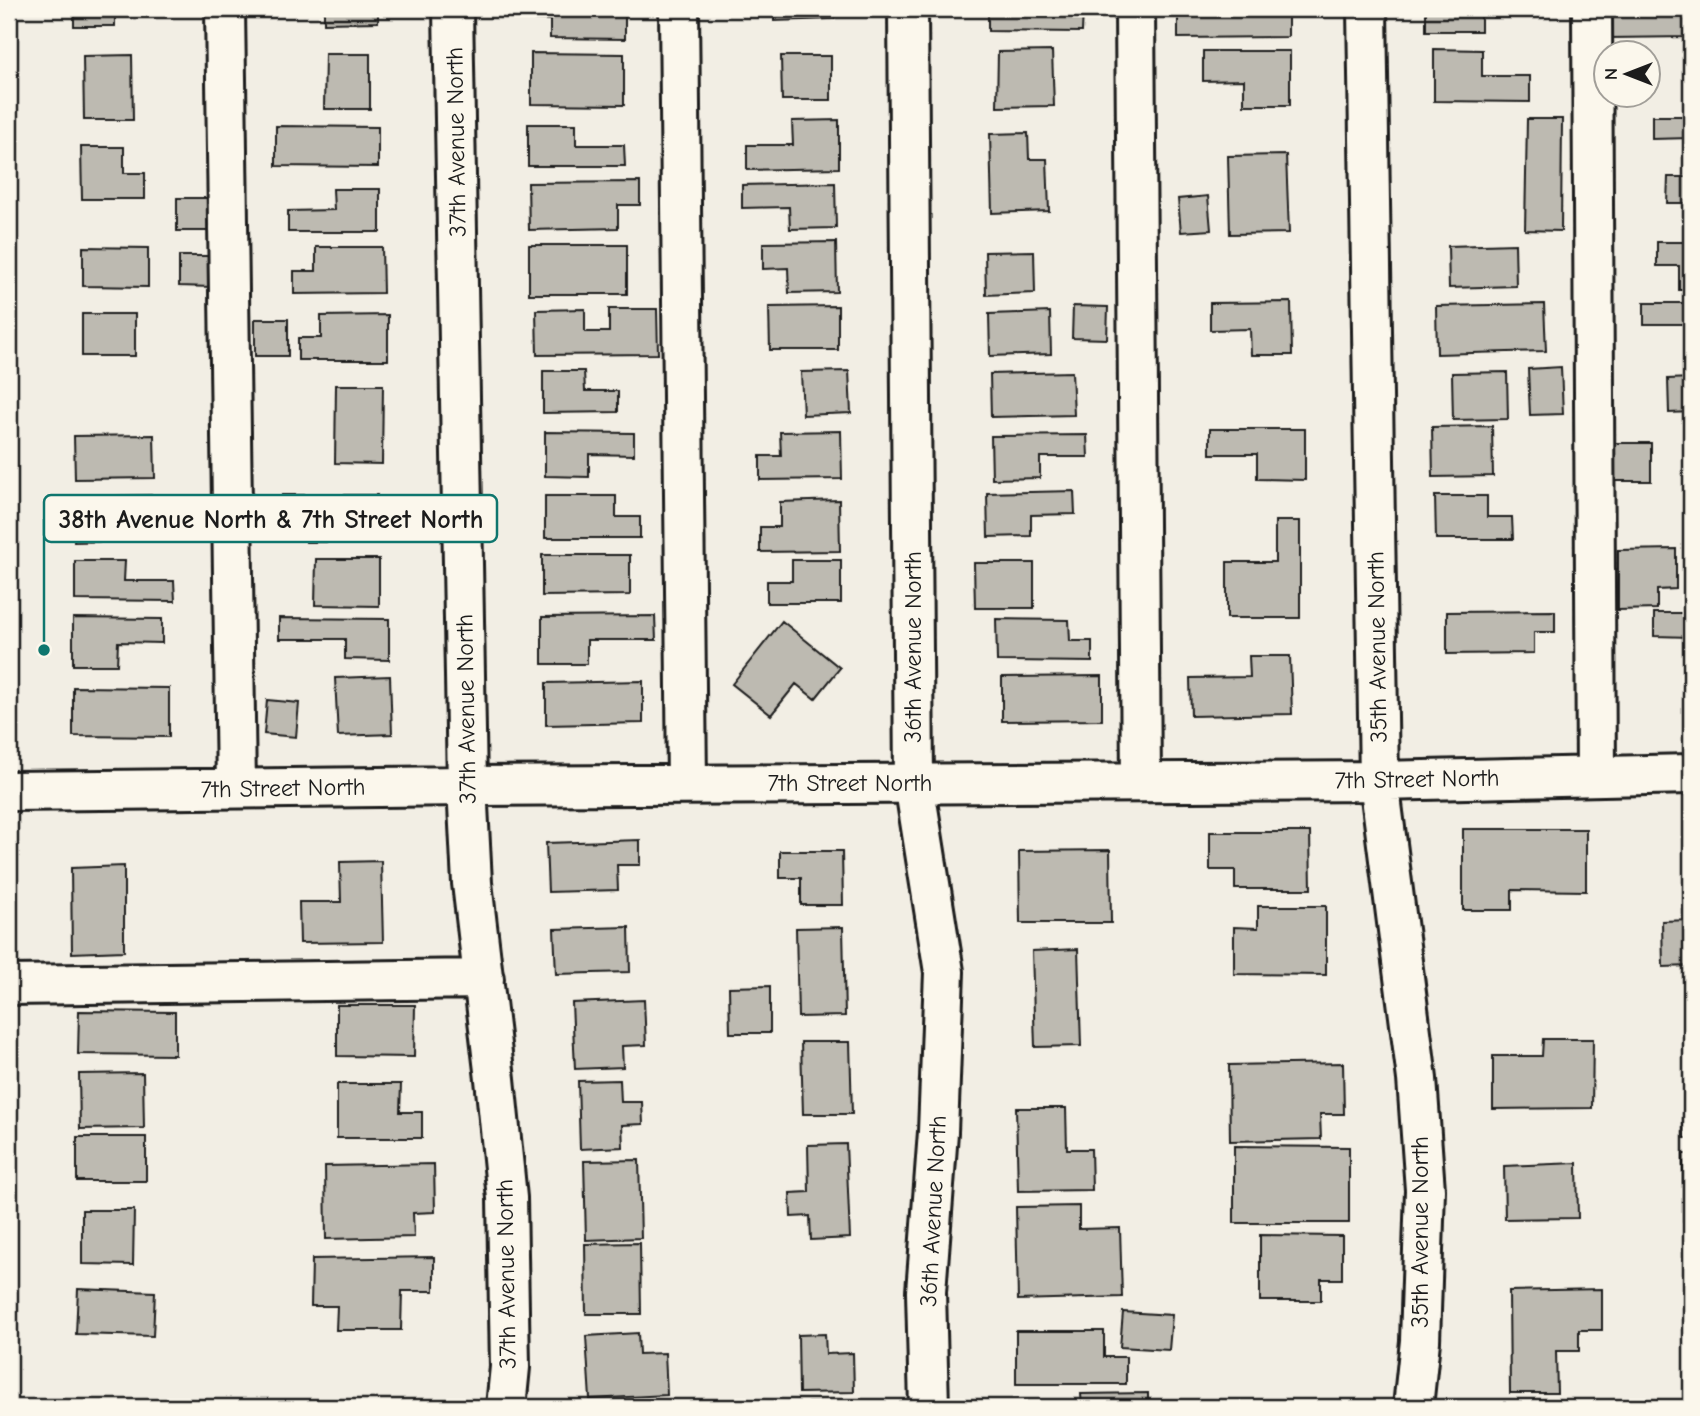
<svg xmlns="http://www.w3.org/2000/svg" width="1700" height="1416" viewBox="0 0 1700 1416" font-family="'Comic Neue',sans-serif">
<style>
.building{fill:#bdbab1;stroke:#1c1c1c;stroke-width:2}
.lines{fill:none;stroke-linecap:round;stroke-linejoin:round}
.minor-casing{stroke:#1c1c1c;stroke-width:44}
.minor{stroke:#fbf7ec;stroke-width:38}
.labels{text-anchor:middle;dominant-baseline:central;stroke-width:7;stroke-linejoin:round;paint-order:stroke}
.street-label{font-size:24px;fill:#1c1c1c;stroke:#fbf7ec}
.leader{fill:none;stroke:#0f766e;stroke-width:2.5}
.callout-dot{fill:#0f766e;stroke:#fbf7ec;stroke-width:2.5}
.callout{fill:#fbf7ec;stroke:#0f766e;stroke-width:2.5}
.callout-label{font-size:26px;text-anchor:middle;font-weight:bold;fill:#1c1c1c}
</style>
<rect width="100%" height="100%" fill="#f2eee4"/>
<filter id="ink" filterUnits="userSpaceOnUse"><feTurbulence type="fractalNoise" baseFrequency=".0143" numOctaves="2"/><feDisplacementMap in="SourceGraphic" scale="14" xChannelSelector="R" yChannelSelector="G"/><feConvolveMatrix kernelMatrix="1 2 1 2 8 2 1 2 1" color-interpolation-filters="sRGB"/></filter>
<g filter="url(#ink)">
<path class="building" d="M74 9H115V26H74Z
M324 9H378V22L324 23Z
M526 9H625V39L550 38V20L526 19Z
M774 9H833L834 19 774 21Z
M988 9H1083L1082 32 988 31Z
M1221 9H1288V37L1178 38V11H1221Z
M1426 9H1481V31H1426Z
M1494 9H1525L1526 16 1494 17Z
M1607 9H1691V37L1607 38Z
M1434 49 1482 50V76H1530V102L1434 101Z
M1052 51 1054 106 997 107 998 52Z
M1203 51H1290V105H1244V80L1203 81Z
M531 53 624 54V105L531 104Z
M325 54H370V109H324Z
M132 55 133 120H84L83 56Z
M781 56H831V100H782Z
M1689 56H1691V103H1689Z
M1652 116H1691V138L1652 139Z
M1527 119H1562L1561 231 1525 230Z
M839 120V168L747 170V145H793L792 121Z
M528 124H576V145H624L625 166H528Z
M276 126 378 127V167L276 166Z
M1028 133 1029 159H1047L1049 211 992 213 990 134Z
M81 147H124V173H145V199H82Z
M1286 155 1289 233 1230 234 1228 156Z
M1668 177H1691V203H1667Z
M640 182V205H618V228L529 230 528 183Z
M835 183 836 228 790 229 789 207 742 208V185Z
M333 189H380V232H288V211L334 210Z
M1208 196 1211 230 1181 232 1178 199Z
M177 198H209V231H177Z
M836 242 837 292 789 293 788 268 763 269V243Z
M1657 242H1691V290H1679V266H1657Z
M1515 244 1516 286 1449 288 1448 246Z
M529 245H627V294H529Z
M83 247 148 248V287L83 286Z
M316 247H382L383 293 294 294V271H316Z
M1034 251 1035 293 986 295 985 252Z
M179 256H212V287L179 286Z
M1291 302 1292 355H1251L1250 329 1210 330V303Z
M1644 303H1691V324H1644Z
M1544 304 1546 351 1437 354 1436 306Z
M838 306V350H770L769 307Z
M1073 306 1108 307 1107 339 1072 338Z
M585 309V332H609V309H657L658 354 537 355 536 310Z
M1050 312 1051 354 990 356 989 314Z
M82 314H135V356H82Z
M388 315V360H298V338H321V316Z
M255 319H288V356H255Z
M1561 367 1563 414 1530 415 1528 369Z
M543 371H584L585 391H618V412L543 413Z
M849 371 851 413 803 415 801 372Z
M1072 372 1074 415 991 417 990 374Z
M1507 372 1508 419 1453 420 1452 373Z
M1691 378V412L1669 413 1668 379Z
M336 385H383L382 464 335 463Z
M1492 426 1493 476 1433 477 1432 427Z
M1210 429H1305V480L1257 479V454H1210Z
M841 431 842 479 760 480V456H781L780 432Z
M545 432 634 433V455L589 454V477L545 476Z
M154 435 155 478 75 479 74 436Z
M1087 435 1088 457H1040V478L992 479 991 436Z
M1613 443H1651V481H1613Z
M1074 491 1075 514 1031 515V536L988 537 987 493Z
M157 495V518L115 519 116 541 74 542 73 497Z
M282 495H377L378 542H306V519H282Z
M545 496H616V517H640V538H545Z
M1435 496H1487V517H1512L1513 539H1436Z
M839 500 840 551 760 552V527H780V502Z
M1275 521H1300V618H1227V562H1275Z
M1676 549V589L1657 590V609L1618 610V550Z
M542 555H630V595L542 596Z
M316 559H379V606L315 605Z
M792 560H841V603H767V581H792Z
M75 561H125L124 581H174L175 601 75 600Z
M974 563H1034V608H975Z
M1555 611V632H1534V653L1447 654V612Z
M1654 613H1691V637L1654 636Z
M655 616 656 640H587V664H542V617Z
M73 618 162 619V643L118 642 117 665H73Z
M279 618 389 619V660L345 659V639H279Z
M996 619 1069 620 1070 641H1092V662L997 661Z
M782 621 840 668 815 699 796 684 771 715 732 684Z
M1249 656H1290L1292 714 1191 716 1190 678 1250 677Z
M390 676 392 734 338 736 335 678Z
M1102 676V720L1002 721V677Z
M643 681V723L546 725V683Z
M73 687 169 688V737L73 736Z
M267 700 299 703 296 737 264 734Z
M1463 829H1586V891L1512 890V910H1463Z
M1210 832H1310L1311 889H1235V870H1210Z
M640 840V865H617L618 890 548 892 546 843Z
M1110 850 1111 923H1020L1019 851Z
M780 851H842L843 905H801V878H780Z
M381 861 383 942 300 943 299 902H341L340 862Z
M124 866V951L72 953 71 868Z
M1258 906H1326V975L1234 974V927L1258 928Z
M1691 920V966L1663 967 1662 921Z
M629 927 630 972 556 974 554 929Z
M843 927 845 1016 798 1017 796 928Z
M1078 949 1081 1046 1035 1047 1032 951Z
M770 986V1033H730L729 987Z
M644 1000 646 1045 622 1046 623 1067 575 1069 572 1003Z
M337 1005H415L414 1057 337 1056Z
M79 1011 175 1012V1055L78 1054Z
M1543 1039H1593L1592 1108 1493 1109V1056H1542Z
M801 1042H850L852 1114H803Z
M1343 1063 1344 1114H1320L1321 1139 1230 1141 1229 1065Z
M143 1073 144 1128 80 1129 79 1074Z
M620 1080 621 1102H642L643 1124 622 1125 623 1147 580 1149 578 1081Z
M337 1084H401L400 1112H422V1138H337Z
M1683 1093H1691V1138H1684Z
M1016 1108H1066L1067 1149H1091L1092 1190 1018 1191Z
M77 1137H146V1181H77Z
M846 1144 850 1238 811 1240 810 1216 791 1217 790 1193 809 1192 808 1145Z
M1234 1146 1349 1147V1223H1234Z
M1683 1154H1691V1222H1683Z
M639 1160 641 1238 586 1240 584 1161Z
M1577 1163 1578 1218 1505 1219 1504 1166Z
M434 1164 435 1212 413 1213 414 1237 326 1239 325 1166Z
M1079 1206V1229L1120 1228 1122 1297 1018 1300 1016 1207Z
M82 1210H134L133 1265 82 1264Z
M1260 1235 1342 1236V1279H1321V1301H1260Z
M640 1243 641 1314H586L585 1244Z
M434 1257V1291H402L401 1330H336L337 1306H311L312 1259Z
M78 1289 155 1292 153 1336 76 1334Z
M1602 1289V1330H1579V1351H1556L1557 1393H1510L1509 1291Z
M1123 1312 1172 1315 1169 1350 1120 1347Z
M1016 1331H1104V1357H1126V1384H1016Z
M638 1333 639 1354 665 1353 667 1395 590 1399 586 1336Z
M825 1334 826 1354 853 1353 854 1392 799 1393 798 1335Z
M1148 1393V1407H1082L1081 1394Z
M809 1403 858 1404V1407H808Z
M1592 1404V1407H1517V1405Z
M1078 1405V1407H1010Z"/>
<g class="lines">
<g class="minor-casing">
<path id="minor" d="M225 9 236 788
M453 9 467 786 472 883 495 1079 507 1198 510 1367 506 1407
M679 9 687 784
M908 9 914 783 944 972 938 1132 926 1292 929 1407
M1135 9 1141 782
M1367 9 1379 781 1417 1079 1425 1190 1420 1341 1413 1407
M1592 9 1596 776
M9 791 467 786 1379 781 1691 774
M9 985 484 979"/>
</g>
<use href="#minor" class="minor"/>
</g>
</g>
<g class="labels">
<g class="street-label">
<text transform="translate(456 142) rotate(-91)">37th Avenue North</text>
<text transform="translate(913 647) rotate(-90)">36th Avenue North</text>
<text transform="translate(1377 647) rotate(-91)">35th Avenue North</text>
<text transform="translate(466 709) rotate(-91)">37th Avenue North</text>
<text transform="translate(1417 779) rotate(-1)">7th Street North</text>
<text x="850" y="783">7th Street North</text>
<text transform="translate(283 788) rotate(-1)">7th Street North</text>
<text transform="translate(933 1211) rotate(-87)">36th Avenue North</text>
<text transform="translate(1420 1232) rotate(-90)">35th Avenue North</text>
<text transform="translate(506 1274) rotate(-91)">37th Avenue North</text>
</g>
</g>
<path class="leader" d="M44 650L44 519"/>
<circle class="callout-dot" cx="44" cy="650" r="7"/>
<rect class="callout" x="44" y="495" width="453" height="47" rx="7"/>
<g class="callout-label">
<text x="271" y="528">38th Avenue North &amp; 7th Street North</text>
</g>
<rect width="1700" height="1416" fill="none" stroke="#fbf7ec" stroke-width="35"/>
<rect x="18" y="18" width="1665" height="1381" fill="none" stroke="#1c1c1c" stroke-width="2.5" filter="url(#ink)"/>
<g transform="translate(1627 74) rotate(270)"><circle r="33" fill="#fbf7ec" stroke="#a29f99" stroke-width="2"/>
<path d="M0-5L12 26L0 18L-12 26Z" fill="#1c1c1c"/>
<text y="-10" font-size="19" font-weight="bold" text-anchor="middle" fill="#1c1c1c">N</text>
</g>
</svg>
